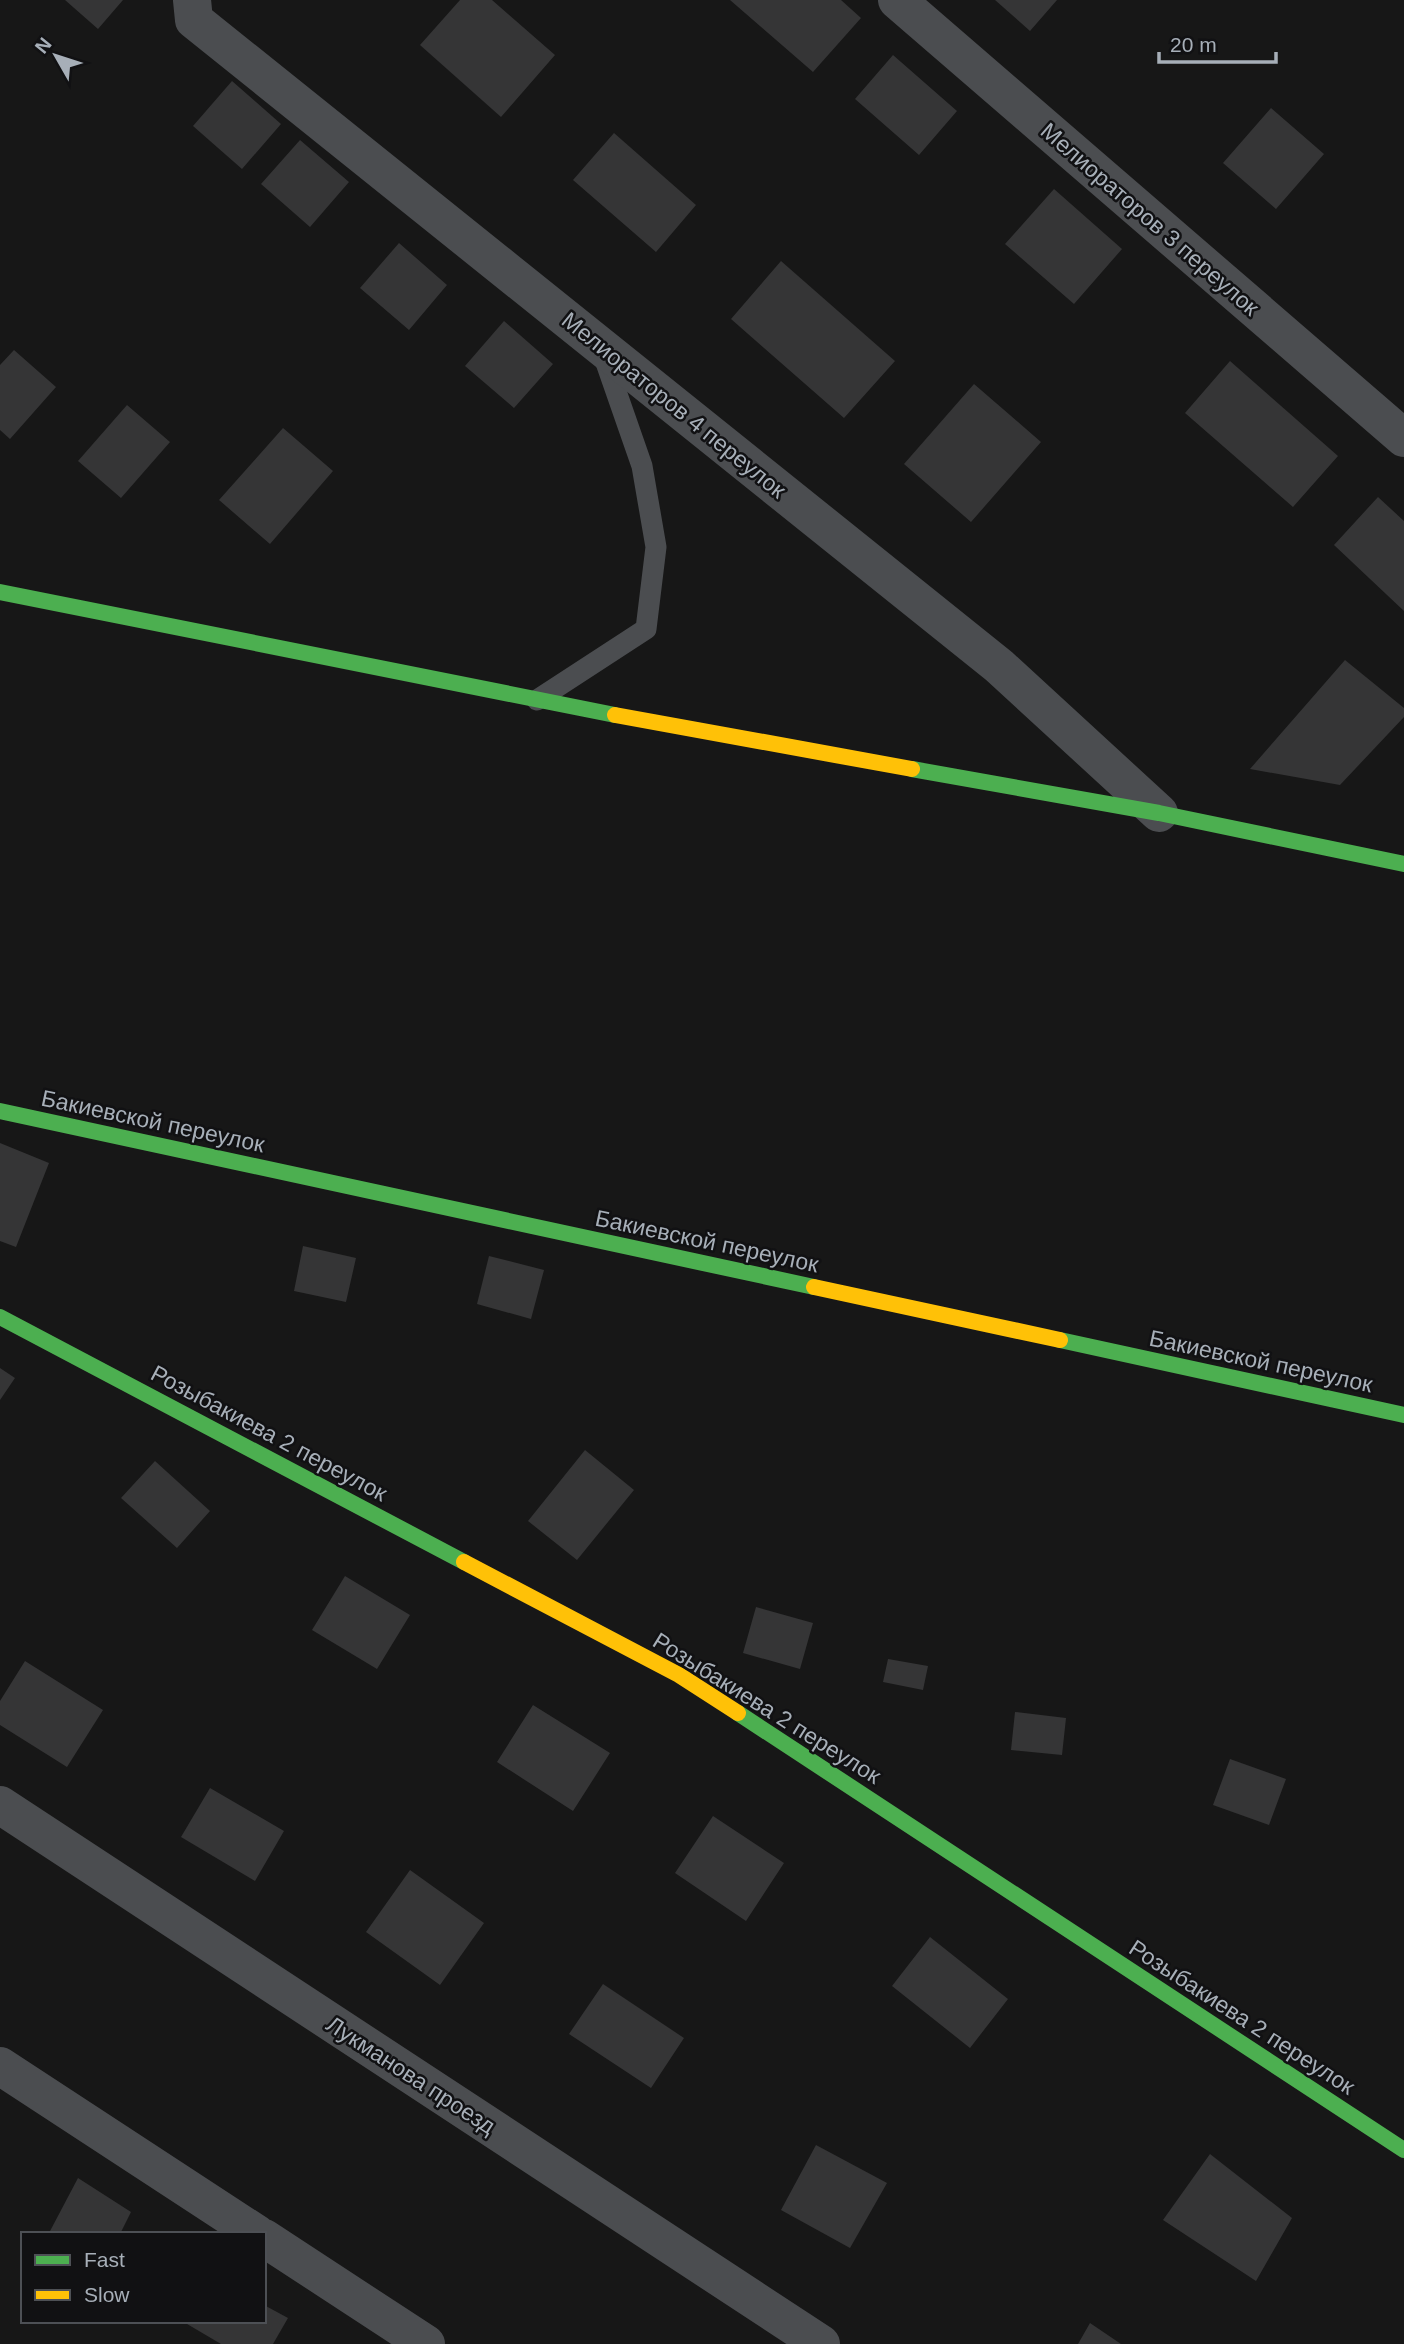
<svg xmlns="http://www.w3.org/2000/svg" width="1404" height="2344" viewBox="0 0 1404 2344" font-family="Helvetica,sans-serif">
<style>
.building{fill:#353536}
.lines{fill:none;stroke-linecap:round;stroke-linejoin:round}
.lane{stroke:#4b4d50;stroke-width:21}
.street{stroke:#4b4d50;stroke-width:38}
.fast{stroke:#4caf50;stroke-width:16}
.slow{stroke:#ffc107;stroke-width:16}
.labels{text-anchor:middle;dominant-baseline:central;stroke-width:5;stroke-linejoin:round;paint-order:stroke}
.street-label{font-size:23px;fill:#a7afb8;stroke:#111113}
</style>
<rect width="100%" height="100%" fill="#171717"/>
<path class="building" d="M65 0H123L98 29Z
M460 0H492L555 55 501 117 420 45Z
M730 0H841L861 18 813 72Z
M995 0H1057L1030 31Z
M893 55 957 111 919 155 855 99Z
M232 81 281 124 242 169 193 126Z
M1271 108 1324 154 1276 209 1223 163Z
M614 133 696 205 656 252 573 180Z
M300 140 349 182 310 227 261 184Z
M1054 189 1122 249 1074 304 1005 244Z
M399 243 447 285 409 330 360 288Z
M781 261 895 361 844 418 731 319Z
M504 321 553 364 514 408 465 366Z
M14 350 56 387 10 439 0 430V365Z
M1230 361 1338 456 1293 507 1185 413Z
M974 384 1041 442 971 522 904 464Z
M127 405 170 442 121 498 78 461Z
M283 428 333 471 270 544 219 500Z
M1378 497 1404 521V611L1334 545Z
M1345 660 1404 708V717L1340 785 1250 769Z
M0 1143 49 1163 16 1247 0 1241Z
M303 1246 356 1258 346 1302 294 1291Z
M489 1256 544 1270 531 1319 477 1304Z
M0 1368 15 1378 0 1400Z
M585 1450 634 1490 577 1560 528 1521Z
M155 1461 210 1511 177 1548 121 1498Z
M345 1576 410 1615 377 1669 312 1630Z
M756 1607 813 1623 800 1669 743 1653Z
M888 1659 928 1666 923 1690 883 1682Z
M25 1661 103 1710 67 1767 0 1725V1701Z
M533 1705 610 1753 573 1811 497 1762Z
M1015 1712 1066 1718 1062 1755 1011 1750Z
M1230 1759 1286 1779 1269 1825 1213 1805Z
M210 1788 284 1831 255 1881 181 1837Z
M713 1816 784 1863 746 1921 675 1873Z
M410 1870 484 1923 440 1985 366 1932Z
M930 1937 1008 1999 970 2048 892 1986Z
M603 1984 684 2038 651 2088 569 2034Z
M816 2145 887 2183 850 2248 781 2210Z
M1210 2154 1292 2218 1256 2281 1163 2220Z
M78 2178 131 2212 120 2234 49 2233Z
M264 2305 288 2318 273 2344H221L182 2321H264Z
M1090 2323 1121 2344H1078Z"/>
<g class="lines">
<path class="lane" d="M537 700 646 629 656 547 642 466 603 354"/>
<path class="street" d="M192 0 194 20 999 666 1159 813
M897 0 1404 438
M0 1805 821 2344
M0 2066 257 2234
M264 2238 426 2344"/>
<path class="fast" d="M0 592 615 715
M912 769 1159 813 1404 864
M0 1111 814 1287
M0 1317 464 1562
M1060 1340 1404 1415
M738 1713 1404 2150"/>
<path class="slow" d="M615 715 912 769
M814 1287 1060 1340
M464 1562 679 1675 738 1713"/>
</g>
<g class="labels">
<g class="street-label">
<text transform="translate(1150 219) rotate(41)">Мелиораторов 3 переулок</text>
<text transform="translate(674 405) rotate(39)">Мелиораторов 4 переулок</text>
<text transform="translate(153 1121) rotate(12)">Бакиевской переулок</text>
<text transform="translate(707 1241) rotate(12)">Бакиевской переулок</text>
<text transform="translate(1261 1361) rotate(12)">Бакиевской переулок</text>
<text transform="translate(269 1433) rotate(28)">Розыбакиева 2 переулок</text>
<text transform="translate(767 1708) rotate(32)">Розыбакиева 2 переулок</text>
<text transform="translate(1242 2017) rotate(33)">Розыбакиева 2 переулок</text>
<text transform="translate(411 2075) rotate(33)">Лукманова проезд</text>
</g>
</g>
<rect x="21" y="2232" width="245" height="91" fill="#111113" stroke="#4d5055" stroke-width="2"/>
<rect x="35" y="2255" width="35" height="10" fill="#4caf50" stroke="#4d5055" stroke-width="2"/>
<text x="84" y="2267" font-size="21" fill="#a7afb8">Fast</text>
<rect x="35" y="2290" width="35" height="10" fill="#ffc107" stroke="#4d5055" stroke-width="2"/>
<text x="84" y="2302" font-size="21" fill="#a7afb8">Slow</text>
<g transform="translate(56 56) rotate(309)" stroke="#111113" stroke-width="5" paint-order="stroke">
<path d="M0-5L12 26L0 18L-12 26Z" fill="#a7afb8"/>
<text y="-10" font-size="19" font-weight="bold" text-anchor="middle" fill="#a7afb8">N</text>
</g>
<path d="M1159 52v10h117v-10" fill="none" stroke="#a7afb8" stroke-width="3.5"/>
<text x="1170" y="52" font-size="21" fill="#a7afb8" stroke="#111113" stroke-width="5" paint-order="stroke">20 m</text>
</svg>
